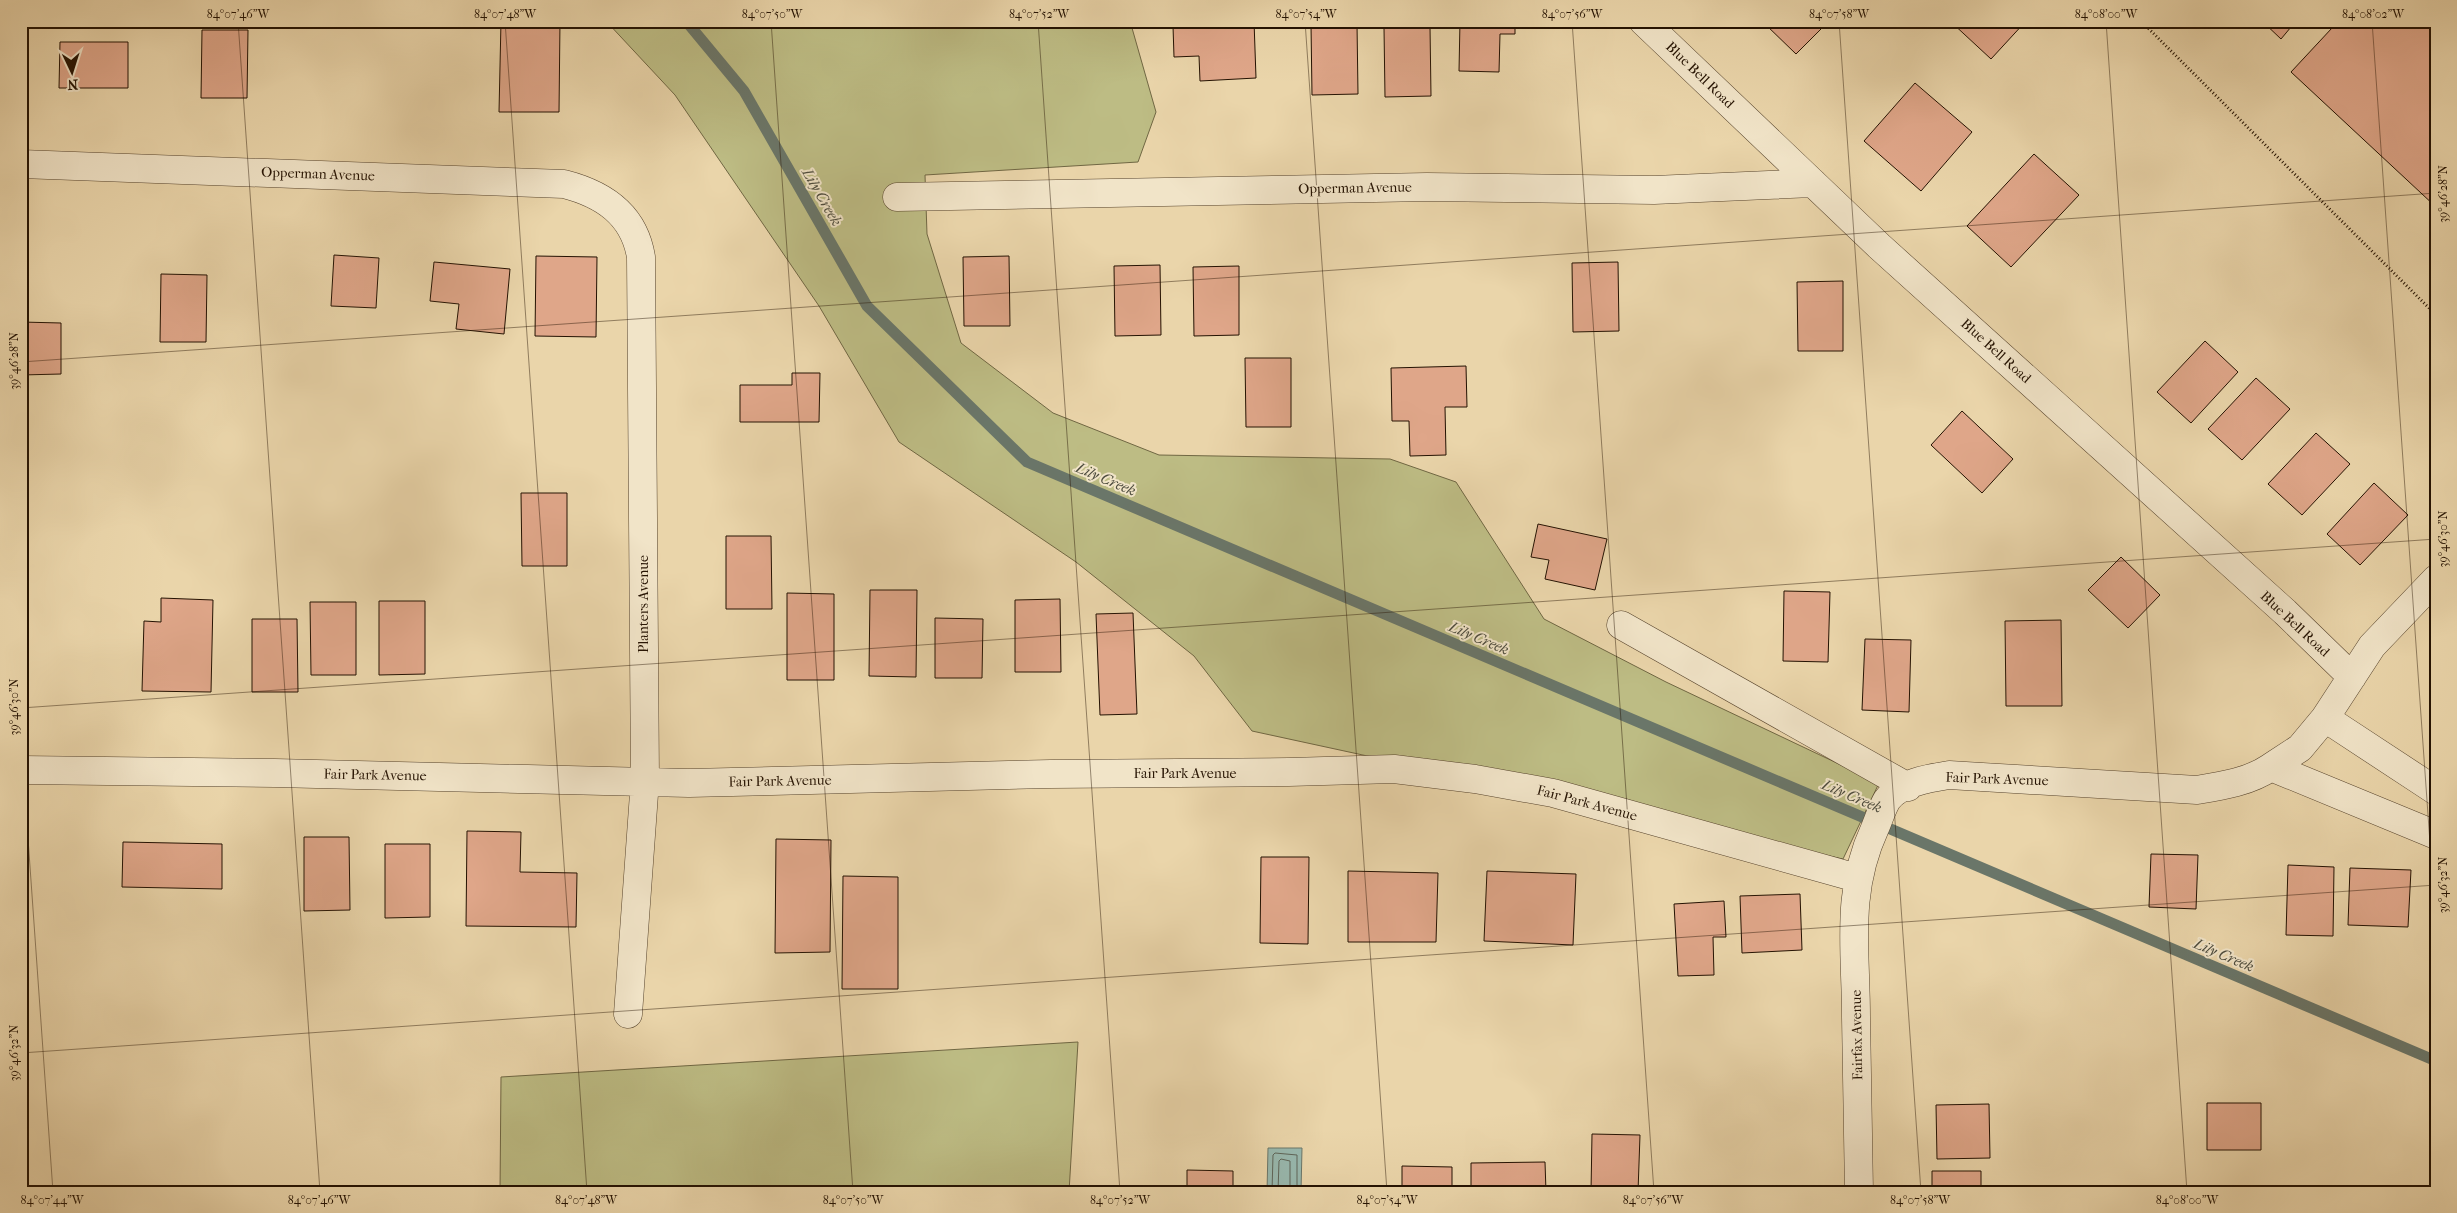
<svg xmlns="http://www.w3.org/2000/svg" width="2457" height="1213" viewBox="0 0 2457 1213" font-family="'IM FELL French Canon',serif">
<style>
.green{fill:#bdbc84;stroke:#706743}
.water{fill:#98b8ae;stroke:#6a7669}
.lines{fill:none;stroke-linecap:round;stroke-linejoin:round}
.shore{stroke:#5e6558;stroke-width:1}
.stream{stroke:#6a7669;stroke-width:11}
.building{fill:#dfa689;stroke:#241202}
.minor-casing{stroke:#56432c;stroke-width:29}
.path{stroke:#241202;stroke-width:3;stroke-dasharray:1 2.5;stroke-linecap:butt}
.minor{stroke:#f1e4c8;stroke-width:28}
.ticks{fill:none;stroke:#241202;stroke-width:1;stroke-opacity:0.45}
.labels{text-anchor:middle;dominant-baseline:central;stroke-width:4;stroke-linejoin:round;paint-order:stroke}
.street-label{font-size:14px;fill:#241202;stroke:#f1e4c8}
.water-label{font-size:15px;font-style:italic;fill:#4d4c3e;stroke:#f1e4c8}
.neatline{fill:none;stroke:#241202;stroke-width:2}
.ticks-label{font-size:12px;text-anchor:middle;fill:#241202}
</style>
<rect width="100%" height="100%" fill="#ead5aa"/>
<filter id="stains"><feTurbulence type="fractalNoise" baseFrequency=".004" numOctaves="4"/><feColorMatrix values="0 0 0 0 .2 0 0 0 0 .09 0 0 0 0 .02 0 0 0 .5 -.17"/></filter>
<radialGradient id="worn" r=".72"><stop offset=".6" stop-color="#630" stop-opacity="0"/><stop offset="1" stop-color="#630" stop-opacity=".3"/></radialGradient>
<path class="green" d="M606 21H1130L1156 112 1138 162 925 175 927 234 961 343 1053 413 1159 455 1390 459 1456 482 1544 619 1666 682 1879 783 1843 859 1252 731 1194 656 1076 562 899 442 819 306 675 95Z
M1078 1042 1069 1192H500L501 1077Z"/>
<path class="water" d="M1268 1148H1302L1301 1192H1267Z"/>
<g class="lines">
<path class="shore" d="M1272 1192 1273 1155 1275 1153 1297 1155V1192
M1278 1192 1279 1161 1281 1159 1290 1161V1192"/>
<path class="stream" d="M686 21 744 91 867 306 1027 462 2436 1061"/>
</g>
<path class="building" d="M501 21H560L559 112H499Z
M1222 21H1254L1256 78 1200 81 1199 56 1174 57 1173 26 1222 24Z
M1460 21H1515V34H1500L1499 72 1459 71Z
M1766 21H1829L1796 54 1764 23Z
M1950 21H2026L1991 59Z
M2262 21H2296L2281 39Z
M2322 21H2436V207L2291 72 2332 28Z
M1357 24 1358 94 1312 95 1311 25Z
M1430 27 1431 96 1385 97 1384 28Z
M202 30H248L247 98H201Z
M60 42H128V88H59Z
M1915 83 1972 132 1921 191 1864 141Z
M2034 154 2079 195 2011 267 1967 226Z
M334 255 379 258 376 308 331 306Z
M536 256 597 257 596 337 535 336Z
M1009 256 1010 326H964L963 257Z
M434 262 510 269 504 334 456 329 459 304 430 301Z
M1618 262 1619 331 1573 332 1572 263Z
M1160 265 1161 335 1115 336 1114 266Z
M1239 266V335L1194 336 1193 267Z
M161 274 207 275 206 342H160Z
M1843 281V351H1798L1797 282Z
M21 322 61 323V374L21 375Z
M2205 341 2238 372 2191 423 2157 392Z
M1245 358H1291V427H1246Z
M1466 366 1467 407H1445L1446 455 1410 456 1409 421H1392L1391 368Z
M792 373H820L819 422H740V385H792Z
M2256 378 2290 409 2242 460 2208 429Z
M1962 411 2013 459 1982 493 1931 445Z
M2316 433 2350 464 2302 515 2268 484Z
M2374 483 2408 515 2360 565 2327 534Z
M521 493H567V566H522Z
M1538 524 1607 539 1595 590 1545 579 1549 560 1531 557Z
M726 536H771L772 609H726Z
M2121 557 2160 595 2128 628 2088 590Z
M870 590H917L916 677 869 676Z
M1784 591 1830 592 1828 662 1783 661Z
M787 593 834 594V680H787Z
M161 598 213 600 211 692 142 691 144 621 161 622Z
M1060 599 1061 672H1015V600Z
M379 601H425V674L379 675Z
M310 602H356V675H311Z
M1133 613 1137 714 1100 715 1096 614Z
M935 618 983 619 982 678H935Z
M252 619H297L298 692H252Z
M2061 620 2062 706H2006L2005 621Z
M1865 639 1911 640 1909 712 1862 710Z
M467 831 521 832 520 872 577 873 576 927 466 926Z
M304 837H349L350 910 304 911Z
M776 839 831 840 830 952 775 953Z
M123 842 222 844V889L122 887Z
M385 844H430V917L385 918Z
M2151 854 2198 855 2196 909 2149 907Z
M1261 857H1309L1308 944 1260 943Z
M2288 865 2334 867 2333 936 2286 935Z
M2350 868 2411 870 2408 927 2348 925Z
M1348 871 1438 873 1436 942H1348Z
M1487 871 1576 874 1573 945 1484 941Z
M843 876 898 877V989H842Z
M1800 894 1802 950 1742 953 1740 896Z
M1724 901 1726 937H1713L1714 975 1678 976 1674 904Z
M2207 1103H2261V1150H2207Z
M1989 1104 1990 1158 1937 1159 1936 1105Z
M1592 1134 1640 1135 1638 1192H1591Z
M1545 1162 1546 1192H1471V1163Z
M1402 1166 1452 1167V1192H1402Z
M1187 1170 1233 1171V1192H1187Z
M1932 1171H1981V1192H1932Z"/>
<g class="lines">
<g class="minor-casing">
<path id="minor" d="M1643 21 1879 246 2285 612 2352 677
M21 164 564 184C603 194 634 214 641 257L645 780 628 1014
M897 197 1427 187 1654 190 1813 183
M1621 625 1908 787
M2325 718 2436 791
M2271 767 2300 748 2325 718 2372 646 2436 579
M21 770 275 773 689 783 1051 774 1289 772 1394 769 1475 779 1553 793 1857 878
M1859 1192C1858 1134 1857 1076 1856 1017 1856 949 1845 893 1875 828 1879 819 1882 808 1887 800 1899 783 1930 778 1949 775L2197 790C2222 786 2249 782 2271 767L2436 835"/>
</g>
<path class="path" d="M2141 21 2436 315"/>
<use href="#minor" class="minor"/>
</g>
<path class="ticks" d="M238 21 320 1192M505 21 587 1192M771 21 853 1192M1038 21 1120 1192M1305 21 1387 1192M1572 21 1654 1192M1839 21 1921 1192M2106 21 2187 1192M2372 21 2436 928M21 362 2436 193M21 708 2436 539M21 739 53 1192M21 1053 2436 885"/>
<g class="labels">
<g class="street-label">
<text transform="translate(1700 75) rotate(44)">Blue Bell Road</text>
<text transform="translate(318 174) rotate(2)">Opperman Avenue</text>
<text transform="translate(1355 188) rotate(-1)">Opperman Avenue</text>
<text transform="translate(1996 351) rotate(42)">Blue Bell Road</text>
<text transform="translate(643 604) rotate(-90)">Planters Avenue</text>
<text transform="translate(2295 624) rotate(43)">Blue Bell Road</text>
<text x="1185" y="773">Fair Park Avenue</text>
<text transform="translate(375 775) rotate(1)">Fair Park Avenue</text>
<text transform="translate(1997 779) rotate(2)">Fair Park Avenue</text>
<text transform="translate(780 781) rotate(-1)">Fair Park Avenue</text>
<text transform="translate(1587 803) rotate(15)">Fair Park Avenue</text>
<text transform="translate(1857 1035) rotate(-91)">Fairfax Avenue</text>
</g>
<g class="water-label">
<text transform="translate(822 197) rotate(60)">Lily Creek</text>
<text transform="translate(1106 479) rotate(23)">Lily Creek</text>
<text transform="translate(1479 638) rotate(23)">Lily Creek</text>
<text transform="translate(1852 796) rotate(23)">Lily Creek</text>
<text transform="translate(2224 955) rotate(23)">Lily Creek</text>
</g>
</g>
<rect width="2457" height="1213" fill="none" stroke="#ead5aa" stroke-width="55"/>
<g transform="translate(72 72) rotate(176)" stroke="#f1e4c8" stroke-width="4" paint-order="stroke">
<path d="M0-4L9 19L0 12L-9 19Z" fill="#241202"/>
<text y="-8" font-size="14" font-weight="bold" text-anchor="middle" fill="#241202">N</text>
</g>
<rect x="28" y="28" width="2402" height="1158" class="neatline"/>
<g class="ticks-label">
<text x="238" y="18">84°07'46"W</text>
<text x="505" y="18">84°07'48"W</text>
<text x="772" y="18">84°07'50"W</text>
<text x="1039" y="18">84°07'52"W</text>
<text x="1306" y="18">84°07'54"W</text>
<text x="1572" y="18">84°07'56"W</text>
<text x="1839" y="18">84°07'58"W</text>
<text x="2106" y="18">84°08'00"W</text>
<text x="2373" y="18">84°08'02"W</text>
<text transform="translate(2443 194) rotate(-90)" y="4">39°46'28"N</text>
<text transform="translate(14 361) rotate(-90)" y="4">39°46'28"N</text>
<text transform="translate(2443 539) rotate(-90)" y="4">39°46'30"N</text>
<text transform="translate(14 707) rotate(-90)" y="4">39°46'30"N</text>
<text transform="translate(2443 885) rotate(-90)" y="4">39°46'32"N</text>
<text transform="translate(14 1053) rotate(-90)" y="4">39°46'32"N</text>
<text x="52" y="1204">84°07'44"W</text>
<text x="319" y="1204">84°07'46"W</text>
<text x="586" y="1204">84°07'48"W</text>
<text x="853" y="1204">84°07'50"W</text>
<text x="1120" y="1204">84°07'52"W</text>
<text x="1387" y="1204">84°07'54"W</text>
<text x="1653" y="1204">84°07'56"W</text>
<text x="1920" y="1204">84°07'58"W</text>
<text x="2187" y="1204">84°08'00"W</text>
</g>
<rect width="100%" height="100%" filter="url(#stains)"/>
<rect width="100%" height="100%" fill="url(#worn)"/>
</svg>
